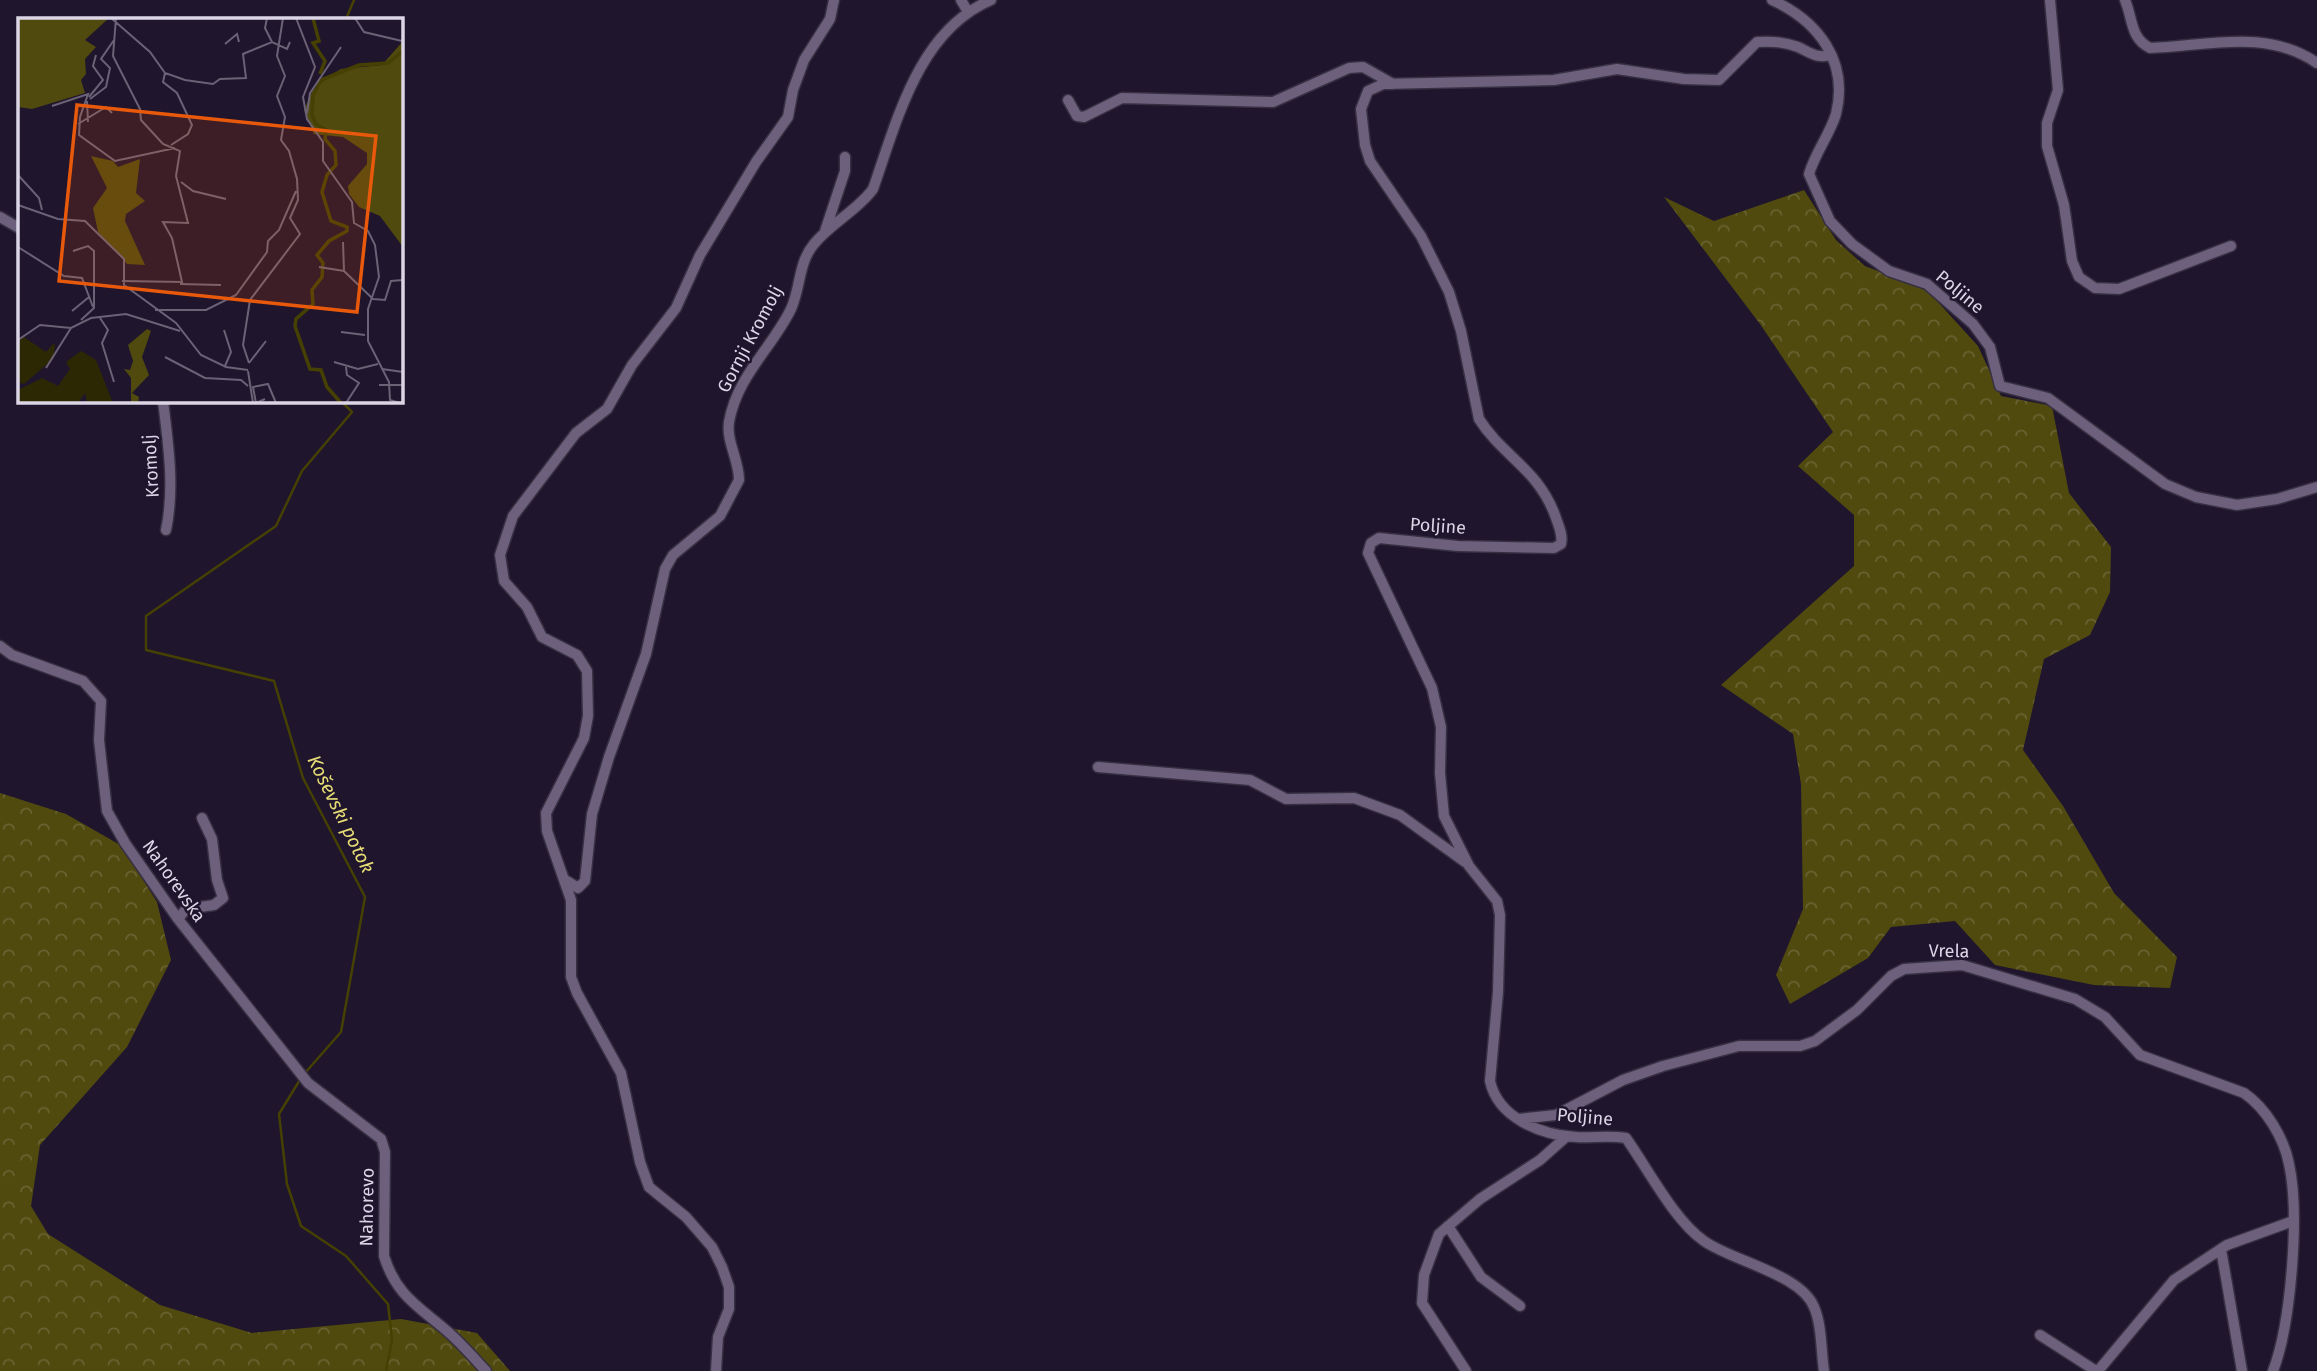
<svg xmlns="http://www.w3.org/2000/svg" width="2317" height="1371" viewBox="0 0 2317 1371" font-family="'Fira Sans',sans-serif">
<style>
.forest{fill:url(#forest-crowns)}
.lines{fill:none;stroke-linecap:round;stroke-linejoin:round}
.stream{stroke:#464102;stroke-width:2.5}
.minor-casing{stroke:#373042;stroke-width:13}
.minor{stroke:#6c607c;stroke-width:10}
.labels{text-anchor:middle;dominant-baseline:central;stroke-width:5;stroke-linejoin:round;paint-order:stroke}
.street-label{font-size:18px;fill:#dcd5e6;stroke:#1f152c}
.water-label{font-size:19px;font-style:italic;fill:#e6dc76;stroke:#1f152c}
.inset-river{fill:none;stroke:#464102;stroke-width:3.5}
.inset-road{fill:none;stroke:#6b6276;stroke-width:2}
.view{fill:#e8590c;fill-opacity:0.15;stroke:#e8590c;stroke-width:3.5}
.inset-edge{fill:none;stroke:#dcd5e6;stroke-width:3.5}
</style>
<defs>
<pattern id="forest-crowns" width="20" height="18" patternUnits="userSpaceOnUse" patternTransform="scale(1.75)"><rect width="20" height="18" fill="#504a0f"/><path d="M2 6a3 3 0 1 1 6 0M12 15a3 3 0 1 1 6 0" fill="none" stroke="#696332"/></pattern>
</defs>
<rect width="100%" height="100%" fill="#1f152c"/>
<path class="forest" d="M1804 190 1836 240 1865 266 1927 290 1978 346 2001 396 2052 406 2069 493 2111 547 2110 592 2090 635 2044 659 2023 750 2063 806 2114 893 2177 957 2170 988 2094 985 1995 965 1955 921 1891 927 1868 958 1790 1004 1776 975 1803 909 1801 784 1793 734 1721 685 1854 566V515L1798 466 1833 432 1760 324 1664 197 1714 221Z
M0 793 66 814 122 846 157 902 171 960 127 1047 40 1145 31 1206 48 1234 160 1305 252 1333 401 1319 477 1333 510 1371H0Z"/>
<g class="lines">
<path class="stream" d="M346 19 354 0
M305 1073 341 1032 365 897 303 778 274 681 146 650V616L276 526 302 471 352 412 341 401
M301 1078 279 1114 287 1184 301 1226 346 1256 388 1304 392 1340 386 1371"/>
<g class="minor-casing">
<path id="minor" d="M961 0 968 12
M1772 0C1818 21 1849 61 1836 114 1830 134 1815 153 1809 174L1830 221 1852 244 1889 271 1927 284 1973 324 1990 347 2000 386 2048 398 2165 484 2196 497 2237 505 2277 499 2317 487
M2050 0 2058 90 2047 123V146L2064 205 2072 261 2079 277 2095 288 2119 289 2231 246
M2125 0C2133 19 2130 38 2150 48 2209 46 2265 28 2317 63
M1068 100 1077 116 1084 117 1122 98 1273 102 1349 68 1363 67 1393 84
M0 217 19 228
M825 231 845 171V157
M163 401C168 443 175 487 166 530
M0 646 12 655 83 681 101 701 99 740 107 811 125 843 178 919 308 1083 381 1139 385 1152 384 1256C396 1295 418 1306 447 1331 461 1343 473 1357 486 1371
M1098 767 1250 780 1286 799 1354 798 1400 815 1465 862
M567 881 578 888 585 881 592 814 609 757 646 654 665 569 673 555 720 516 739 480C739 460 726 441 729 422 737 376 772 348 791 309 801 287 798 263 814 244 831 223 858 210 873 189 897 121 918 31 991 0
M178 919 186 909 214 905 223 898 217 880 212 839 202 818
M1518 1119 1556 1115 1623 1080 1663 1066 1739 1046H1800L1815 1041 1857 1010 1891 976 1904 969 1962 965 2075 999 2105 1017 2140 1055 2244 1093C2266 1108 2284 1138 2289 1164 2300 1214 2291 1324 2273 1371
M1448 1226 1481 1277 1520 1306
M2221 1249 2242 1371
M2040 1335 2096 1371
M716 1371 718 1337 729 1309V1287L722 1267 712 1247 686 1217 649 1187 640 1162 621 1073 577 993 571 977V900L547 831 546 813 584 738 588 716 587 671 577 655 542 637 527 607 504 581 500 555 513 516 576 433 607 409 632 365 676 308 700 255 756 162 788 117 793 90 804 60 830 19 834 0
M1466 1371 1422 1303 1424 1275 1439 1234 1480 1199 1540 1160 1567 1136
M1824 1371C1821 1351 1822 1325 1814 1307 1801 1274 1732 1261 1704 1241 1674 1220 1648 1169 1626 1138 1609 1135 1592 1138 1576 1137 1541 1135 1498 1118 1490 1081L1498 992 1500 915 1497 901 1469 866 1444 816 1440 773 1441 727 1432 688 1368 553 1371 543 1379 538 1458 546 1554 548 1561 544C1563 535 1559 527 1556 518 1539 469 1503 457 1479 419L1461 331 1449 292 1421 236 1370 161 1365 145 1361 109 1368 91 1383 84 1554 80 1617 69 1684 79 1719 80 1757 42C1771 41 1785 42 1798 47 1811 53 1817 59 1831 55
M2098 1371 2174 1280 2227 1245 2293 1221"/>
</g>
<use href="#minor" class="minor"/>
</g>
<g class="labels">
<g class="street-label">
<text transform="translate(1960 292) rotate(40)">Poljine</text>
<text transform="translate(750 339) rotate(-62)">Gornji Kromolj</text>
<text transform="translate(151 466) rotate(-93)">Kromolj</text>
<text transform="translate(1438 526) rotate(4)">Poljine</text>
<text transform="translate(174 881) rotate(55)">Nahorevska</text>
<text transform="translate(1949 951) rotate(1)">Vrela</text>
<text transform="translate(1585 1117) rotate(5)">Poljine</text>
<text transform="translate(367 1207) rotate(-89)">Nahorevo</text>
</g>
<g class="water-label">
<text transform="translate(341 814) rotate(64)">Koševski potok</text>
</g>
</g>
<g transform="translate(18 18)">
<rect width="385" height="385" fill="#1f152c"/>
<path d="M6 319 28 334 36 325 37 328 35 341 6 366 0 364V323ZM63 333 78 342 95 385H69L67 375 60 385H0V372L24 360 40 368 52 351 48 344Z" fill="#2c2803"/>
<path d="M0 0H91L67 22 78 29 67 41 68 56 63 62 67 75 14 91 0 89ZM385 23V229L362 198 341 189 331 176 330 168 349 146V135L325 119 296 116 286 92 295 72 311 58 323 51 364 47ZM73 138 95 143 100 149 122 141 118 175 127 183 108 196 107 203 127 247 109 246 80 214 75 190 89 170ZM129 311 133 313 124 339 131 357 114 375 121 379 120 385H113V360L106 351 112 352 115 343 110 327Z" fill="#504a0f"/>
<path class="inset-river" d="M295 0 301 23 295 25 307 43 302 56M303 62 295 78 294 97 298 106 308 112 307 121 317 133 318 147 309 157 304 174 313 203 329 209V213L311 223 299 237 305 245 304 259 294 272 295 286 278 301 277 308 292 351 303 352 309 369 323 385M303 62 341 47 370 45 385 33"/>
<path class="inset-road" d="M93 0 132 34 147 55 167 62 195 66 202 61 228 60 225 36 254 24 269 31 272 24M98 0 95 38 122 91 123 102 145 126 162 133 158 158 170 205 145 204 154 220 164 264 104 263M249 0 247 10 254 24M278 0 297 49 285 79 289 101 305 124V143L334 184 336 205 350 213 357 227 361 259 350 291V323L371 364 372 382 382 385M337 0 346 14 384 23M207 26 219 16 221 24M147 55 145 64 159 75 174 107 170 116 153 127M71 79 85 62 75 48 78 37M72 81 88 69 92 50 83 41 96 22M69 83 70 104M34 88 70 76 62 99 61 117 97 143 157 130M289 95 292 75 323 29M60 106 88 89 94 95M0 157 21 180 24 192M163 164 175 173 208 181M0 187 40 201 67 203 106 241V267L158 305 183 337 208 349 230 352M325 224 326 253 355 281 367 282 373 263 385 262M0 229 46 258 64 260 75 289M55 233 70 228 76 233V290L63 302M301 249 326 253M162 266 203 267M137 292H188L218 277 249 234 250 223 261 212 278 173M54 293 71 279M82 300 90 312 84 325 96 364M206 312 213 334 207 348M323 314 347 317M0 322 22 307 53 310 73 300 108 296 162 313M147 339 187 360 223 362 230 368M316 344 340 351 360 346M231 345 225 327 232 282 282 216 272 200 280 182 279 161 271 133 263 122 267 99 259 78 267 58 259 38 265 0M231 345 248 323M328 349 329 357 341 365 328 385M28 350 53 310M364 351 385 354M230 353 235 385M361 367H385M247 381 238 385 235 369 250 366 258 385"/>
<path class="view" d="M59 87 358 118 339 294 41 263Z"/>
<rect width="385" height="385" class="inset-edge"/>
</g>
</svg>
